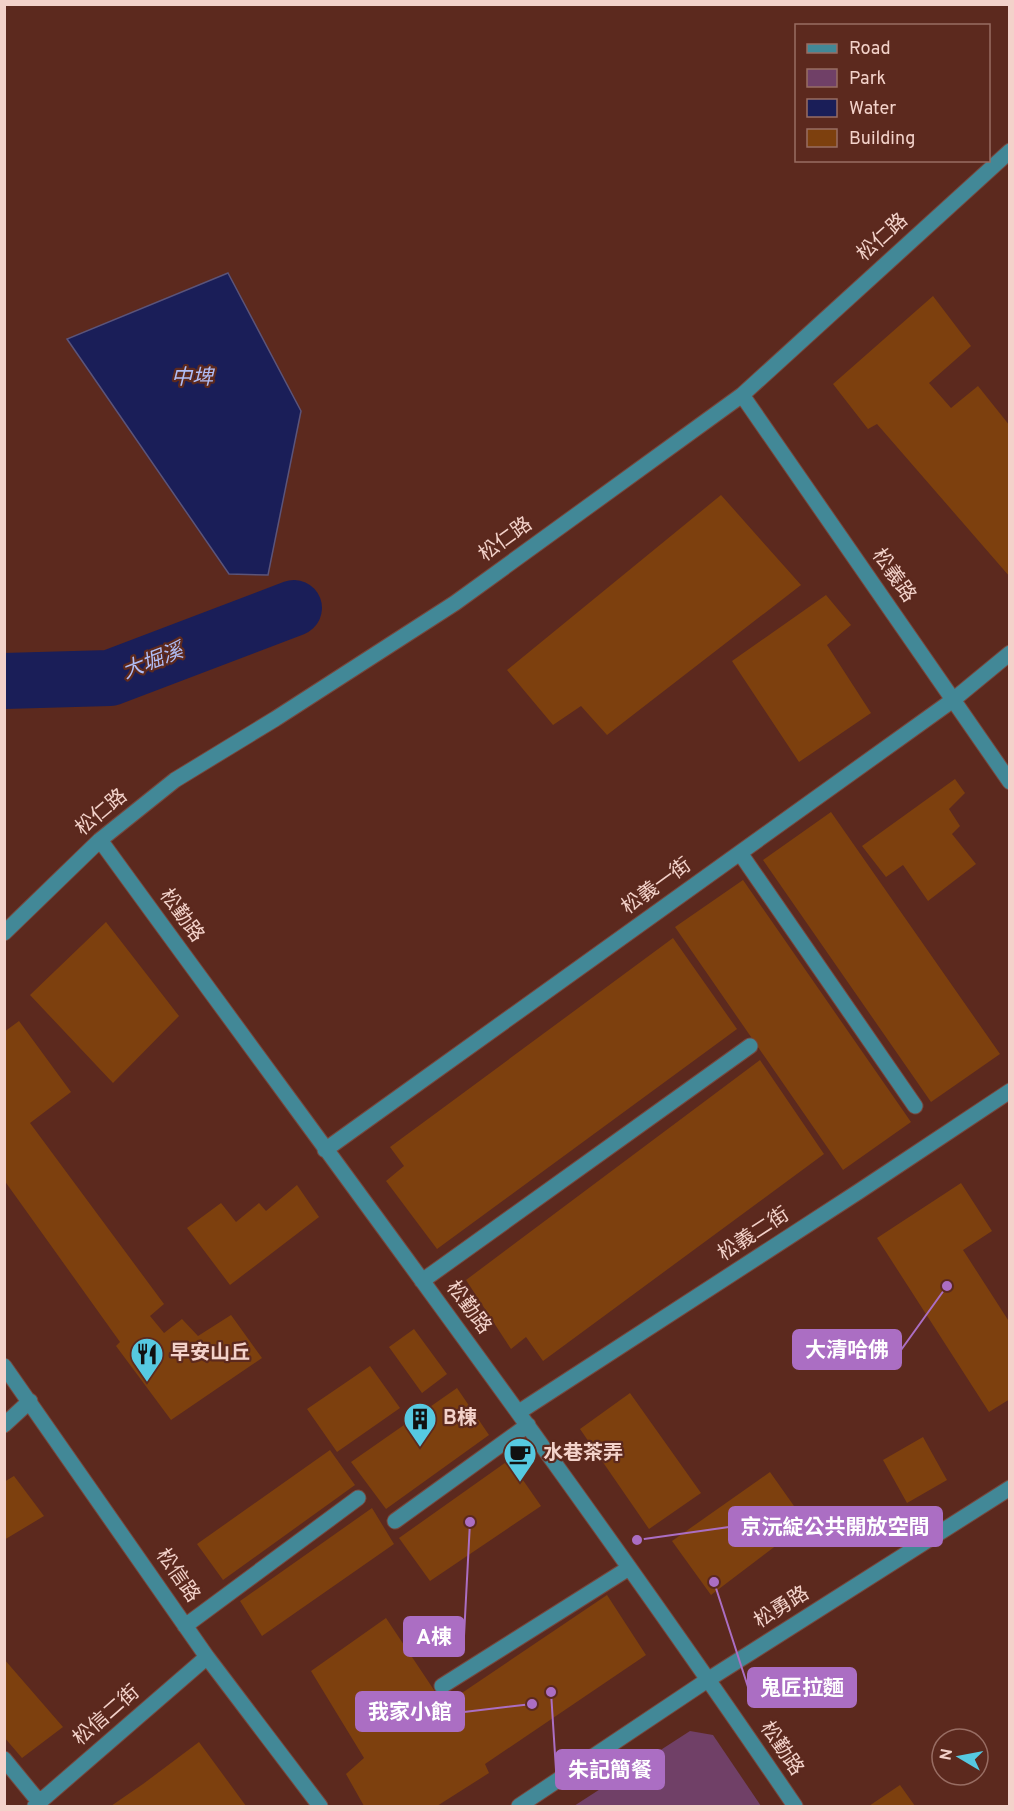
<svg xmlns="http://www.w3.org/2000/svg" width="1014" height="1811" viewBox="0 0 1014 1811" font-family="Overpass,'Noto Sans TC',sans-serif">
<style>
.green{fill:#704067}
.water{fill:#1a1e58;stroke:#5b547a;stroke-width:1.5}
.lines{fill:none;stroke-linecap:round;stroke-linejoin:round}
.river{stroke:#1a1e58;stroke-width:56}
.building{fill:#7d400e}
.minor-casing{stroke:#77473d;stroke-width:17}
.minor{stroke:#428897;stroke-width:15}
.labels{text-anchor:middle;dominant-baseline:central;stroke-width:4.5;stroke-linejoin:round;paint-order:stroke}
.street-label{font-size:20px;fill:#f3d2ca;stroke:#5c291e}
.poi-label{font-size:20px;font-weight:bold;fill:#f3d2ca;stroke:#5c291e;text-anchor:start}
.water-label{font-size:21px;font-style:italic;fill:#b0bdf5;stroke:#5c291e}
.leader{fill:none;stroke:#ab6ec3;stroke-width:2}
.callout-dot{fill:#ab6ec3;stroke:#5c291e;stroke-width:2}
.callout{fill:#ab6ec3;stroke:#ab6ec3;stroke-width:2}
.callout-label{font-size:21px;text-anchor:middle;font-weight:bold;fill:#fff}
</style>
<rect width="100%" height="100%" fill="#5c291e"/>
<path class="green" d="M690 1731 713 1735 761 1806H574Z"/>
<path class="water" d="M228 273 301 411 268 575 229 574 67 339Z"/>
<g class="lines">
<path class="river" d="M4 681 110 678 294 608"/>
</g>
<path class="building" d="M933 296 971 346 929 383 951 408 978 386 1010 426V577L877 424 868 429 833 384Z
M721 495 801 585 607 735 581 706 553 725 507 670Z
M826 595 851 625 827 645 871 713 799 762 732 661Z
M955 779 965 793 949 809 960 826 952 834 976 864 928 901 903 865 886 877 862 846Z
M831 812 1000 1054 931 1102 763 860Z
M743 880 911 1122 843 1170 675 927Z
M106 922 179 1016 113 1083 30 995Z
M673 938 737 1029 437 1249 386 1181 404 1166 390 1147Z
M19 1021 71 1092 30 1123 164 1304 150 1316 164 1333 182 1319 198 1336 231 1315 262 1358 171 1420 116 1346 120 1342 4 1180V1032Z
M760 1060 824 1154 543 1361 526 1337 511 1349 466 1280Z
M961 1183 992 1231 963 1250 1010 1323V1399L989 1412 877 1238Z
M297 1185 319 1217 230 1285 187 1228 221 1203 236 1222 259 1203 266 1211Z
M414 1329 447 1374 422 1393 389 1347Z
M370 1366 400 1408 337 1452 307 1409Z
M457 1388 489 1435 386 1509 351 1462Z
M630 1393 701 1493 649 1529 580 1429Z
M923 1437 947 1480 907 1503 883 1460Z
M330 1450 355 1485 223 1580 197 1544Z
M509 1460 541 1506 430 1581 399 1538Z
M770 1472 806 1523 711 1595 672 1541Z
M14 1476 44 1516 4 1540V1482Z
M372 1508 394 1544 262 1636 240 1601Z
M607 1595 646 1655 485 1764 489 1773 437 1806H364L346 1774 364 1758 311 1671 386 1618 444 1705Z
M4 1659 63 1727 22 1758 4 1737Z
M199 1742 246 1806H111L143 1784Z
M900 1785 915 1806H869Z"/>
<g class="lines">
<g class="minor-casing">
<path id="minor" d="M742 395 1010 782
M100 840C333 1161 572 1478 795 1806
M740 853 915 1106
M4 933 100 840 175 780 275 719 455 603 742 395 1010 151
M325 1150 953 700 1010 653
M422 1281 750 1046
M4 1366 207 1657 320 1806
M519 1412 858 1192 1010 1091
M4 1425 30 1401
M395 1521 528 1425
M185 1626 358 1498
M442 1686 629 1568
M4 1759 40 1803
M35 1806 207 1657
M519 1806 709 1679 1010 1488"/>
</g>
<use href="#minor" class="minor"/>
</g>
<defs>
<g id="restaurant-pin" transform="scale(1.725)"><path d="M0 17L-7.5 6A9.5 9.5 0 1 1 7.5 6Z" fill="#56c9e1" stroke="#5c291e"/><path d="M-5-6h1v4h1v-4h1v4h1v-4h1v5L-1.5 .5V6h-2V.5L-5-1ZM5-6V6H3V1.5H1.5Q1.5-4 5-6Z" fill="#111"/></g>
<g id="building-pin" transform="scale(1.725)"><path d="M0 17L-7.5 6A9.5 9.5 0 1 1 7.5 6Z" fill="#56c9e1" stroke="#5c291e"/><path d="M-4-6H4V6H1V3H-1V6H-4ZM-2.5-4.3h1.7v1.8h-1.7ZM.8-4.3h1.7v1.8H.8ZM-2.5-1h1.7V.8h-1.7ZM.8-1h1.7V.8H.8Z" fill="#111"/></g>
<g id="cafe-pin" transform="scale(1.725)"><path d="M0 17L-7.5 6A9.5 9.5 0 1 1 7.5 6Z" fill="#56c9e1" stroke="#5c291e"/><path d="M-5.5-4.5H6V0H3Q3 3.5 0 3.5H-2.5Q-5.5 3.5-5.5 0ZM3-3.2v2h1.7v-2ZM-6 4.5H4V6H-6Z" fill="#111"/></g>
</defs>
<g fill-rule="evenodd">
<use href="#restaurant-pin" x="147" y="1354"/>
<use href="#building-pin" x="420" y="1419"/>
<use href="#cafe-pin" x="520" y="1454"/>
</g>
<g class="labels">
<g class="street-label">
<text transform="translate(883 238) rotate(-42)">松仁路</text>
<text transform="translate(506 540) rotate(-36)">松仁路</text>
<text transform="translate(893 576) rotate(55)">松義路</text>
<text transform="translate(102 813) rotate(-40)">松仁路</text>
<text transform="translate(657 887) rotate(-36)">松義一街</text>
<text transform="translate(181 916) rotate(54)">松勤路</text>
<text transform="translate(754 1235) rotate(-33)">松義二街</text>
<text transform="translate(468 1308) rotate(53)">松勤路</text>
<text transform="translate(177 1576) rotate(55)">松信路</text>
<text transform="translate(782 1608) rotate(-32)">松勇路</text>
<text transform="translate(107 1716) rotate(-41)">松信二街</text>
<text transform="translate(781 1749) rotate(56)">松勤路</text>
</g>
<g class="poi-label">
<text x="170" y="1354">早安山丘</text>
<text x="443" y="1419">B棟</text>
<text x="543" y="1454">水巷茶弄</text>
</g>
<g class="water-label">
<text x="192" y="378">中埤</text>
<text transform="translate(153 662) rotate(-21)">大堀溪</text>
</g>
</g>
<path class="leader" d="M947 1286L901 1350M637 1540L729 1527M470 1522L464 1636M714 1582L748 1687M532 1704L464 1712M551 1692L556 1770"/>
<g class="callout-dot">
<circle cx="947" cy="1286" r="6"/>
<circle cx="637" cy="1540" r="6"/>
<circle cx="470" cy="1522" r="6"/>
<circle cx="714" cy="1582" r="6"/>
<circle cx="532" cy="1704" r="6"/>
<circle cx="551" cy="1692" r="6"/>
</g>
<g class="callout">
<rect x="793" y="1330" width="108" height="39" rx="6"/>
<rect x="729" y="1507" width="213" height="39" rx="6"/>
<rect x="404" y="1617" width="60" height="39" rx="6"/>
<rect x="748" y="1668" width="108" height="39" rx="6"/>
<rect x="356" y="1692" width="108" height="39" rx="6"/>
<rect x="556" y="1750" width="108" height="39" rx="6"/>
</g>
<g class="callout-label">
<text x="847" y="1357">大清哈佛</text>
<text x="835" y="1534">京沅綻公共開放空間</text>
<text x="434" y="1644">A棟</text>
<text x="802" y="1695">鬼匠拉麵</text>
<text x="410" y="1719">我家小館</text>
<text x="610" y="1777">朱記簡餐</text>
</g>
<rect width="1014" height="1811" fill="none" stroke="#f3d2ca" stroke-width="12"/>
<rect x="795" y="24" width="195" height="138" fill="#5c291e" stroke="#986d63" stroke-width="1.5"/>
<rect x="807" y="44" width="30" height="9" fill="#428897" stroke="#986d63" stroke-width="1.5"/>
<text x="849" y="54" font-size="18" fill="#f3d2ca">Road</text>
<rect x="807" y="69" width="30" height="18" fill="#704067" stroke="#986d63" stroke-width="1.5"/>
<text x="849" y="84" font-size="18" fill="#f3d2ca">Park</text>
<rect x="807" y="99" width="30" height="18" fill="#1a1e58" stroke="#986d63" stroke-width="1.5"/>
<text x="849" y="114" font-size="18" fill="#f3d2ca">Water</text>
<rect x="807" y="129" width="30" height="18" fill="#7d400e" stroke="#986d63" stroke-width="1.5"/>
<text x="849" y="144" font-size="18" fill="#f3d2ca">Building</text>
<g transform="translate(960 1757) rotate(280)"><circle r="28" fill="#5c291e" stroke="#986d63" stroke-width="1.5"/>
<path d="M0-4.5L10 22L0 15L-10 22Z" fill="#56c9e1"/>
<text y="-9" font-size="16" font-weight="bold" text-anchor="middle" fill="#f3d2ca">N</text>
</g>
</svg>
